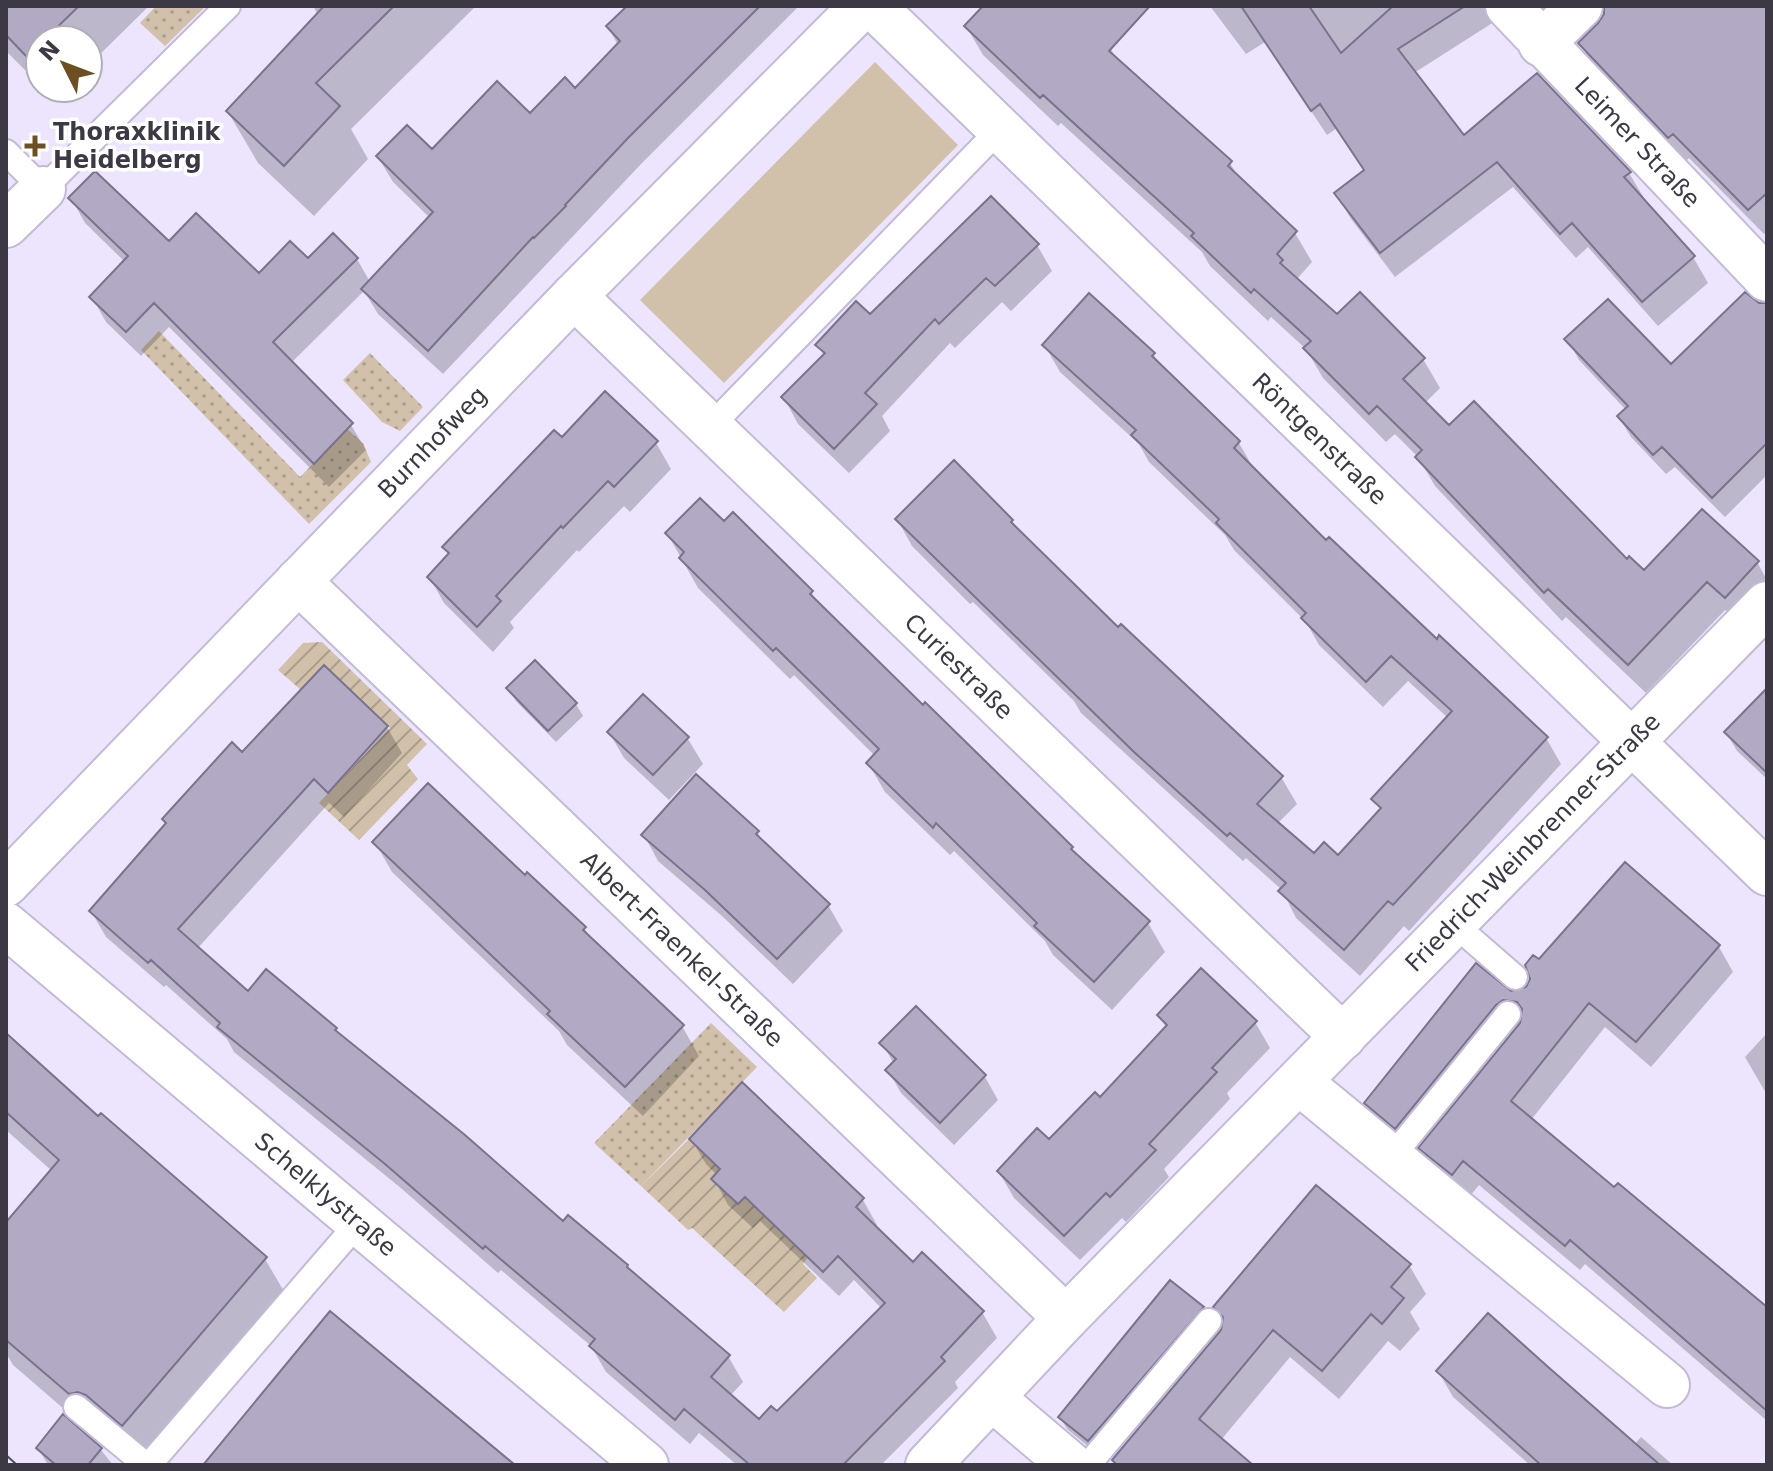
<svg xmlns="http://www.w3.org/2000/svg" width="1773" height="1471" viewBox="0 0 1773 1471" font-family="'DejaVu Sans',sans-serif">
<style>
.grass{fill:url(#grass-dots)}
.park{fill:#d1c1aa}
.garden{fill:url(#garden-furrows)}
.shadow{fill:#0003}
.building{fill:#b2a9c5;stroke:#7b728c;stroke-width:2}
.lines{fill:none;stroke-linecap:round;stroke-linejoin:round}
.lane-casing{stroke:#c3bad6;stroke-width:28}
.street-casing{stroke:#c3bad6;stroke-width:48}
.lane{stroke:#fff;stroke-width:24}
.street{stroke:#fff;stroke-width:44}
.tram{stroke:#524d5b;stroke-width:2}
.poi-dot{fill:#6c5023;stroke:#fff;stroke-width:3}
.labels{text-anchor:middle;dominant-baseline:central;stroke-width:7;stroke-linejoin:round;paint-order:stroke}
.poi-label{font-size:24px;font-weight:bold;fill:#3c3844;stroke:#fff;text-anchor:start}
.street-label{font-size:24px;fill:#3c3844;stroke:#fff}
</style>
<defs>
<pattern id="grass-dots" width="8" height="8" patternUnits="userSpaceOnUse" patternTransform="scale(2)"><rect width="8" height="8" fill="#d1c1aa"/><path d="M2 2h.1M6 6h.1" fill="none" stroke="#ab9e8c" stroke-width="1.8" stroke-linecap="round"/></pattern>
<pattern id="garden-furrows" width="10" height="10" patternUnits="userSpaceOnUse" patternTransform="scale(2)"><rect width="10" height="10" fill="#d1c1aa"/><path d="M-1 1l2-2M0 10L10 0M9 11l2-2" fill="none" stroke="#ab9e8c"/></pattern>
</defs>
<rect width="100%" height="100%" fill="#ece5fd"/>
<path class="grass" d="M156 6H205V7L165 46 140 23Z
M159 331 300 477 347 429 363 443 371 462 309 524 141 350Z
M370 353 423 407 400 431 382 422 343 380Z
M711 1023 757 1067 641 1186 594 1143Z"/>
<path class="park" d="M875 62 958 145 724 383 640 300Z"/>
<path class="garden" d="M322 642 427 744 407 765 418 779 359 840 319 803 390 728 324 665 301 690 278 670 303 643Z
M689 1139 720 1169 712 1179 737 1204 745 1197 808 1257 803 1264 817 1278 784 1312 692 1228 688 1230 641 1186Z"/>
<path class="shadow" d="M6 6H149L88 66V40H40V85L6 51Z
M313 6H476L351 129 368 159 314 216 258 163 228 112 318 15Z
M630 6H799L642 163 443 374 378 314 364 291 291 363 351 425 366 450 329 487 169 327 141 356 106 322 92 297 125 262 85 223 71 198 169 244 259 276 308 261 357 259 370 282 430 218 393 182 378 157 432 152 530 115 575 91 618 45 608 27Z
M985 6H1066L1111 49 1118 62 1230 163 1240 180 1295 233 1312 262 1296 280 1337 317 1423 359 1440 388 1425 403 1449 428 1644 573 1757 562 1767 580V599L1742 625 1725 610 1646 693 1566 617 1562 621 1435 486 1418 457 1395 434 1386 442 1323 378 1306 349 1271 317 1268 321 1210 266 1202 252 1061 123 1058 126 983 55 966 26Z
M1210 6H1519L1414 73 1464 138 1629 173 1644 198 1642 200 1693 257 1708 283 1658 326 1588 247 1576 258 1513 187 1395 277 1351 219 1336 194 1365 172 1337 128 1327 135 1265 42 1246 54Z
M1536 6H1767V231L1764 234 1689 158 1684 163 1595 69 1580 43 1599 25 1606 9 1588 7 1559 31Z
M43 88H65L54 99Z
M1037 245 1052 271 1011 311 1002 302 955 348 950 343 882 416 890 431 849 473 798 424 784 398 824 356 818 345 870 317Z
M1760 305H1767V475L1725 517 1675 467 1666 474 1631 437 1619 417 1626 410 1579 360 1567 339 1671 367Z
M1045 346 1153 354 1161 368 1239 443 1254 469 1326 543 1546 738 1561 764 1409 931 1404 926 1360 976 1296 918 1282 890 1246 858 1243 861 1081 713 1074 701 973 602 970 604 912 546 897 519 1012 521 1018 531 1118 630 1281 777 1297 804 1277 824 1314 856 1338 858 1381 811 1374 799 1448 718 1408 681 1383 707 1319 645 1306 622 1234 550 1225 535 1149 462 1139 444 1060 372Z
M562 439 656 443 671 469 630 512 624 506 579 552 577 550 510 622 514 628 493 652 444 603 430 578 449 556 444 547Z
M733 515 812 593 819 606 1071 848 1076 856 1148 923 1165 952 1112 1010 1053 955 1045 941 954 851 950 855 885 792 868 763 875 756 794 675 790 679 698 588 667 533 724 524Z
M509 688 576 704 583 716 556 742 516 701Z
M1767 689V779L1737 751 1726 732Z
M643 697 688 739 703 764 669 800 624 758 609 732Z
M387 727 402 753 344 817 329 803 197 949 248 994 335 1029 563 1224 627 1267 728 1356 743 1382 730 1396 759 1422 778 1414 882 1309 854 1280 839 1296 760 1221 753 1228 728 1205 714 1179 717 1175 706 1164 691 1139 742 1085 863 1200 877 1225 875 1228 913 1264 982 1312 997 1338 955 1382 958 1388 881 1465H737L699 1433 690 1444 606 1372 591 1346 501 1270 498 1273 402 1189 234 1052 227 1039 166 985 164 987 106 937 91 911 242 754Z
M757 832 764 844 828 905 843 931 793 984 722 916 658 861 644 835Z
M375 842 525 878 584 928 593 942 682 1026 699 1056 643 1116 567 1045 559 1031 392 872Z
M1719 947 1733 972 1651 1067 1605 1027 1531 1120 1767 1315V1421L1585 1264 1580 1270 1479 1185 1467 1200 1436 1174 1421 1148 1521 1023 1511 1030 1411 1153 1381 1129 1366 1103 1477 966 1511 994 1527 989 1539 962Z
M916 1008 985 1077 998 1100 954 1145 901 1093 888 1070 894 1064 882 1043Z
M1159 1015 1255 1022 1270 1048 1227 1093 1230 1099 1164 1169 1169 1177 1126 1222 1122 1218 1080 1260 1014 1198 999 1172 1049 1142 1100 1100 1167 1029Z
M1767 1033V1095L1745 1057Z
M6 1036 99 1118 265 1259 289 1300 147 1465 94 1435 13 1365 6 1353V1225L52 1171 6 1130Z
M1409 1265 1426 1294 1410 1312 1420 1329 1400 1351 1388 1341 1339 1399 1290 1357 1221 1440 1250 1465H1117L1114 1461 1223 1331 1224 1322 1216 1307Z
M1202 1308 1209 1321 1096 1453 1067 1429 1060 1417Z
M1438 1371 1634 1445 1641 1437 1673 1465H1530L1453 1397Z
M64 1417 101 1450 113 1465H48L38 1448Z"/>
<path class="building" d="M6 6H79L44 40H40V44L27 57 6 35Z
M324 6H394L316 83 340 106 284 166 226 111Z
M627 6H760L628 138 565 205 566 206 534 238 533 237 428 351 361 289 433 212 376 156 407 125 432 149 497 81 530 113 565 77 575 88 620 41 606 26Z
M983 6H1150L1109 51 1232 161 1228 166 1297 231 1277 254 1283 260 1280 263 1337 314 1360 292 1425 358 1403 379 1449 425 1474 401 1627 559 1629 556 1644 570 1702 509 1759 561 1725 598 1707 582 1628 665 1548 589 1544 593 1415 457 1422 450 1377 406 1369 414 1303 348 1311 341 1254 289 1251 293 1191 236 1194 233 1043 95 1040 98 964 26Z
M1241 6H1309L1341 53 1393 6H1465L1398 49 1464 135 1537 73 1631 172 1624 177 1695 256 1642 302 1572 223 1560 234 1497 162 1380 253 1334 193 1364 170 1320 104 1311 111Z
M1604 6H1767V193L1748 210 1673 134 1668 138 1578 43 1598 23 1604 14Z
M95 171 169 241 196 213 259 273 290 241 308 258 333 233 358 258 273 342 353 423 314 464 154 303 126 332 89 297 128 256 68 198Z
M991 196 1039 244 995 286 986 278 939 324 935 319 865 393 877 404 834 449 781 397 825 353 815 345 856 301 870 314Z
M1745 292 1759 303H1767V443L1712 498 1662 447 1653 455 1617 416 1628 406 1564 339 1608 299 1671 364Z
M1089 293 1155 353 1152 356 1240 441 1234 448 1326 540 1329 537 1437 639 1439 635 1548 737 1393 905 1388 901 1344 950 1278 891 1286 883 1230 833 1227 836 1134 752 895 519 954 460 1013 520 1011 522 1118 627 1121 624 1283 776 1257 804 1314 853 1324 842 1338 855 1381 808 1371 799 1452 711 1391 656 1366 682 1301 618 1306 613 1216 523 1219 519 1131 435 1136 430 1042 345Z
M605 391 658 441 614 487 608 481 563 528 561 526 496 596 501 601 477 627 427 577 449 553 442 547 554 430 562 437Z
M700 498 724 521 733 512 813 591 810 594 923 705 925 702 1073 847 1071 849 1150 921 1094 982 1034 926 1037 923 936 823 933 828 866 763 879 749 776 648 773 651 679 558 684 552 665 533Z
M535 660 577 703 548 731 506 688Z
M324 665 388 726 328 793 314 779 178 929 248 991 266 969 337 1028 335 1030 465 1135 563 1221 568 1215 628 1265 627 1267 730 1355 711 1377 759 1419 771 1406 777 1411 885 1303 838 1256 823 1272 745 1197 738 1204 711 1179 720 1169 689 1139 742 1082 864 1198 856 1207 886 1236 913 1262 922 1252 984 1311 941 1357 945 1361 843 1465H750L684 1409 675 1420 589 1346 595 1339 485 1246 483 1249 385 1164 217 1027 220 1023 151 960 148 963 89 911 166 823 162 819 232 742 242 752Z
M1767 688V773L1724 732Z
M643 694 689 737 653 775 607 732Z
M696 774 759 831 756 834 830 904 777 959 705 890 641 835Z
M428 783 525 875 527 872 586 927 583 930 684 1025 625 1087 547 1014 550 1011 372 842Z
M1625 862 1720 945 1636 1042 1589 1003 1511 1101 1614 1187 1618 1183 1767 1307V1411L1570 1240 1565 1246 1463 1161 1452 1175 1418 1148 1520 1023 1522 1009 1517 1002 1503 1000 1496 1005 1395 1129 1364 1103 1476 963 1511 991 1526 987 1530 979 1525 965 1533 955 1539 959Z
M1201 968 1257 1021 1212 1068 1217 1072 1149 1144 1156 1150 1110 1197 1106 1193 1064 1236 997 1171 1037 1128 1049 1139 1095 1092 1100 1097 1167 1025 1157 1015Z
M916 1006 986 1075 940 1123 885 1070 896 1059 879 1043Z
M6 1033 98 1116 101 1113 267 1257 122 1426 86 1395 78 1392 69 1394 6 1340V1222L59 1160 6 1112Z
M1316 1185 1411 1264 1391 1287 1404 1298 1382 1324 1371 1314 1322 1371 1273 1330 1199 1419 1253 1465H1117L1112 1460 1221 1330 1223 1317 1213 1307Z
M1170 1280 1204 1307 1088 1441 1058 1417Z
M330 1311 515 1465H203Z
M1488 1313 1547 1366 1660 1465H1541L1436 1371Z
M63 1414 102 1448 88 1465H56L36 1448Z"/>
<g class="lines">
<g class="lane-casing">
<path id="lane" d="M6 152 43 189 228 6
M710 427 999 130
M1454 924 1515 977
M1391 1158 1508 1014
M76 1407 146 1465
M149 1465 358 1223
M1088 1465 1209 1321"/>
</g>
<g class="street-casing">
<g id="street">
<path id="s1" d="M873 6 1767 873"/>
<path id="s2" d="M1508 6 1767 279"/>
<path d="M1541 44 1580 6"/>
<path d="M6 225 43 189"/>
<path id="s3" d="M574 296 1343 1037"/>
<path id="s4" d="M298 581 1066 1318"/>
<path id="s5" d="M6 884 574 296 862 6"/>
<path id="s6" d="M6 925 646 1465"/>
<path d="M1299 1082 1667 1385"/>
<path d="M992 1398 1071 1465"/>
<path id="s7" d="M928 1465 1066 1318 1767 604"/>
</g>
</g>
<use href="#lane" class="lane"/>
<use href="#street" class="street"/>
<path class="tram" d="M6 1455 17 1465"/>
</g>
<path class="poi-dot" d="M31 134h8v8h8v8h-8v8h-8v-8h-8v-8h8z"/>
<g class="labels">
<g class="poi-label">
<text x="53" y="132">Thoraxklinik<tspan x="53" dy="28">Heidelberg</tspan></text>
</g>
<g class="street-label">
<text stroke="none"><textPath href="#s2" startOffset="188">Leimer Straße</textPath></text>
<text stroke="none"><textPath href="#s1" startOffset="622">Röntgenstraße</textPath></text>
<text stroke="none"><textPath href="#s5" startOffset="614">Burnhofweg</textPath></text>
<text stroke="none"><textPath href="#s3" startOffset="534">Curiestraße</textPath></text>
<text stroke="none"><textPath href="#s7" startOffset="868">Friedrich-Weinbrenner-Straße</textPath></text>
<text stroke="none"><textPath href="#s4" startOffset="532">Albert-Fraenkel-Straße</textPath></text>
<text stroke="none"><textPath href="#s6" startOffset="418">Schelklystraße</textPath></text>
</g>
</g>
<rect width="1773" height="1471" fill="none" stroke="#3c3844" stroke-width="16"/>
<g transform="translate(64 64) rotate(312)"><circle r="38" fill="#ffffff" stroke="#b1afb4" stroke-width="2"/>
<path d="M0-6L14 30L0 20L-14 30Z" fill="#6c5023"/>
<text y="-12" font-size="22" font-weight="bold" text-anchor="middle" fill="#3c3844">N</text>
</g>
</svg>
